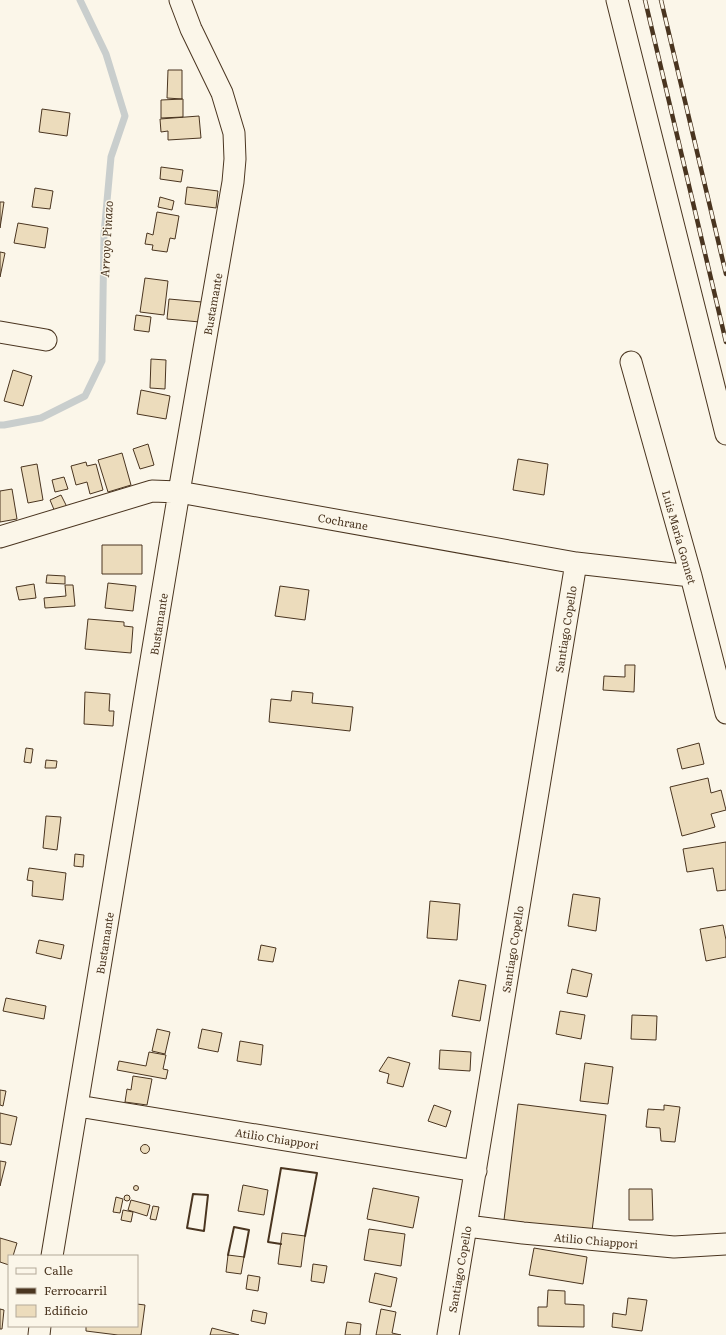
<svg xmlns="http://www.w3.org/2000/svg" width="726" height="1335" viewBox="0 0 726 1335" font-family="Literata,serif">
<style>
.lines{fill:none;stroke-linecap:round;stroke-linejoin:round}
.stream{stroke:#c9cecd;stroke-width:7}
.building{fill:#ecdcbc;stroke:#4a3520}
.street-casing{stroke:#4a3520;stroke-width:23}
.street{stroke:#fbf6e9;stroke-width:21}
.rail-casing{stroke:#4a3520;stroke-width:4.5}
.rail{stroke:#fbf6e9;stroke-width:3;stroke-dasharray:9;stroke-linecap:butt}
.wall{stroke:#4a3520;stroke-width:2}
.labels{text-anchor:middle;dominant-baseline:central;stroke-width:3;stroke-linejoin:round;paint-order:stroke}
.street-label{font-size:11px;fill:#4a3520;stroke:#fbf6e9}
.water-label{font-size:12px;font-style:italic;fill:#4a3520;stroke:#fbf6e9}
</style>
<rect width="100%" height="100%" fill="#fbf6e9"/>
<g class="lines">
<path class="stream" d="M0 425H4L41 418 85 396 102 361 104 234 111 157 125 116 106 54 80 0"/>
</g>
<path class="building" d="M168 70H182V99L167 98Z
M183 99V117L161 118V100Z
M42 109 70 113 67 136 39 132Z
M199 116 201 138 168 140V131L161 132 160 119Z
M161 167 183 170 181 182 160 179Z
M187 187 218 191 216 208 185 204Z
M35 188 53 191 50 209 32 207Z
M160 197 174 201 172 210 158 207Z
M0 202H4L0 228Z
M157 212 179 216 175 239 170 238 167 252 152 250 153 245 145 244 147 233 153 235Z
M18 223 48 228 45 248 14 243Z
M0 252 5 253 0 277Z
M145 278 168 281 164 315 140 312Z
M169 299 202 302 200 322 167 319Z
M136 315 151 317 149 332 134 330Z
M151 359 166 360 165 389 150 388Z
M13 370 32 376 23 406 4 401Z
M141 390 170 396 166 419 137 414Z
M148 444 154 465 140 469 133 449Z
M122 453 131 485 108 492 98 460Z
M518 459 548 464 544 495 513 490Z
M86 462 87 466 96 464 103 490 90 494 87 482 76 485 71 466Z
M37 464 43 500 28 503 21 467Z
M64 477 68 489 55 492 52 480Z
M12 489 17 519 0 522V491Z
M61 495 67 507 55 512 50 500Z
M102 545H142V574H102Z
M47 575 65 576V584L46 583Z
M108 583 136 586 133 611 105 608Z
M34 584 36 598 19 600 16 587Z
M65 585H73L75 606 45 608 44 598 66 596Z
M280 586 309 590 305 620 275 616Z
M88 619 124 622V626L133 627 131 653 85 649Z
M625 665H635L634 692 603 690 604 676 625 677Z
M292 691 313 693 312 703 353 707 350 731 269 722 271 699 291 701Z
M85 692 110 694 109 711H114L113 726 84 724Z
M699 743 704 764 682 769 677 749Z
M26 748 33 749 31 763 24 762Z
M46 760 57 761 56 768H45Z
M708 778 711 793 721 790 726 810 711 814 715 827 682 836 670 787Z
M46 816 61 817 57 850 43 848Z
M726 842V890L717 891 713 868 687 872 683 849Z
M75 854 84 855 83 867 74 866Z
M29 868 66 873 63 900 32 896 33 881 27 880Z
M573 894 600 898 596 931 568 926Z
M430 901 460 904 457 940 427 938Z
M723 925 726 940V957L706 961 700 929Z
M39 940 64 945 61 959 36 953Z
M261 945 276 948 273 962 258 960Z
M572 969 592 974 587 997 567 993Z
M459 980 486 985 480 1021 452 1016Z
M6 998 46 1006 44 1019 3 1011Z
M560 1011 585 1015 581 1039 556 1034Z
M632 1015 657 1016 656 1040 631 1039Z
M157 1029 170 1032 165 1054 152 1051Z
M202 1029 222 1033 218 1052 198 1048Z
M240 1041 263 1045 261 1065 237 1061Z
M440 1050 471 1052 470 1071 439 1069Z
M149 1052 166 1055 163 1069 168 1070 166 1079 117 1070 119 1061 146 1066Z
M388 1057 410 1063 403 1087 387 1083 389 1074 379 1071Z
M585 1063 613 1067 608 1104 580 1101Z
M133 1076 152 1079 147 1105 125 1102 127 1089 131 1090Z
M0 1090 6 1091 3 1106 0 1105Z
M518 1104 606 1115 592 1231 504 1220Z
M434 1105 451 1111 446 1127 428 1121Z
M664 1105 680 1107 675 1142 661 1141 660 1128 646 1127 648 1109 664 1110Z
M0 1113 17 1117 11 1145 0 1143Z
M140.5 1149a4.5 4.5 0 1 1 9 0a4.5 4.5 0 1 1-9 0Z
M0 1161 6 1162 0 1186Z
M243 1185 268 1190 264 1215 238 1211Z
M133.5 1188a2.5 2.5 0 1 1 5 0a2.5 2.5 0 1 1-5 0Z
M373 1188 419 1197 413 1228 367 1219Z
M629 1189H652L653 1220H629Z
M124 1198a3 3 0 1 1 6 0a3 3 0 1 1-6 0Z
M116 1197 123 1199 120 1213 113 1212Z
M131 1200 150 1205 147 1216 128 1210Z
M153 1206 159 1207 156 1220 150 1219Z
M123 1210 133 1212 131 1222 121 1220Z
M369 1229 405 1234 401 1266 364 1260Z
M282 1233 305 1236 301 1267 278 1264Z
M0 1238 17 1243 13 1256H9V1265L0 1262Z
M534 1248 587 1257 583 1284 529 1275Z
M228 1255 244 1257 241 1274 226 1272Z
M313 1264 327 1266 324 1283 311 1281Z
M375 1273 397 1278 391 1307 369 1302Z
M248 1275 260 1277 258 1291 246 1289Z
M548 1290 565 1291V1304L584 1305V1327L538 1326V1307H547Z
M628 1298 647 1300 642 1331 612 1327 613 1313 626 1315Z
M137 1304 145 1305 141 1335H118L86 1331V1326H137Z
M0 1309 4 1310 2 1329H0Z
M381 1309 396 1312 392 1333 401 1335H376Z
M253 1310 267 1313 265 1324 251 1321Z
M347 1322 361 1324 360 1335H345Z
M212 1328 239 1335H210Z"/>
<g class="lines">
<g class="street-casing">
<path id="street" d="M617 0 726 434
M0 332 46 340
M631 362 691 576 726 713
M0 537 152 491 179 492 576 563 691 576
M78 1106 476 1171
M467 1226 523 1233 674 1247 726 1244
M52 1256 179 492 233 182 235 159 234 133 222 93 191 29 180 0
M39 1335 40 1326
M448 1335 576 563"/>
</g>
<use href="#street" class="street"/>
<g class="rail-casing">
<path id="rail" d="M645 0 726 342
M661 0 726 274"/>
</g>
<use href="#rail" class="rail"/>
<path class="wall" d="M193 1194 208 1195 204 1231 187 1228Z
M281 1244 268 1242 281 1168 317 1173 305 1236
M228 1255 234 1227 249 1230 244 1257"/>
</g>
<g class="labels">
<g class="street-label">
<text transform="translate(212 304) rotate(-80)">Bustamante</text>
<text transform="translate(343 521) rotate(10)">Cochrane</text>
<text transform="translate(680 537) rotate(74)">Luis María Gonnet</text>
<text transform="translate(158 624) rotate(-81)">Bustamante</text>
<text transform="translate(565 629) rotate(-81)">Santiago Copello</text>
<text transform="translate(104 943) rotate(-81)">Bustamante</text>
<text transform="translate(512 949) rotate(-81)">Santiago Copello</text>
<text transform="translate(277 1138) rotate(9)">Atilio Chiappori</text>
<text transform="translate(596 1240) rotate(5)">Atilio Chiappori</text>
<text transform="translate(459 1269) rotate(-80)">Santiago Copello</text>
</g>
<g class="water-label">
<text transform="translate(106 239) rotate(-87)">Arroyo Pinazo</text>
</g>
</g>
<rect x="8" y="1255" width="130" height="72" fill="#fbf6e9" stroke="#b4a999"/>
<rect x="16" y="1268" width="20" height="6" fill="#fbf6e9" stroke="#b4a999"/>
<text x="44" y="1275" font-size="12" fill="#4a3520">Calle</text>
<rect x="16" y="1288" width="20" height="6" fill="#4a3520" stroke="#b4a999"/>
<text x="44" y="1295" font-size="12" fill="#4a3520">Ferrocarril</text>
<rect x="16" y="1305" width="20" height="12" fill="#ecdcbc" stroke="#b4a999"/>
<text x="44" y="1315" font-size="12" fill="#4a3520">Edificio</text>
</svg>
